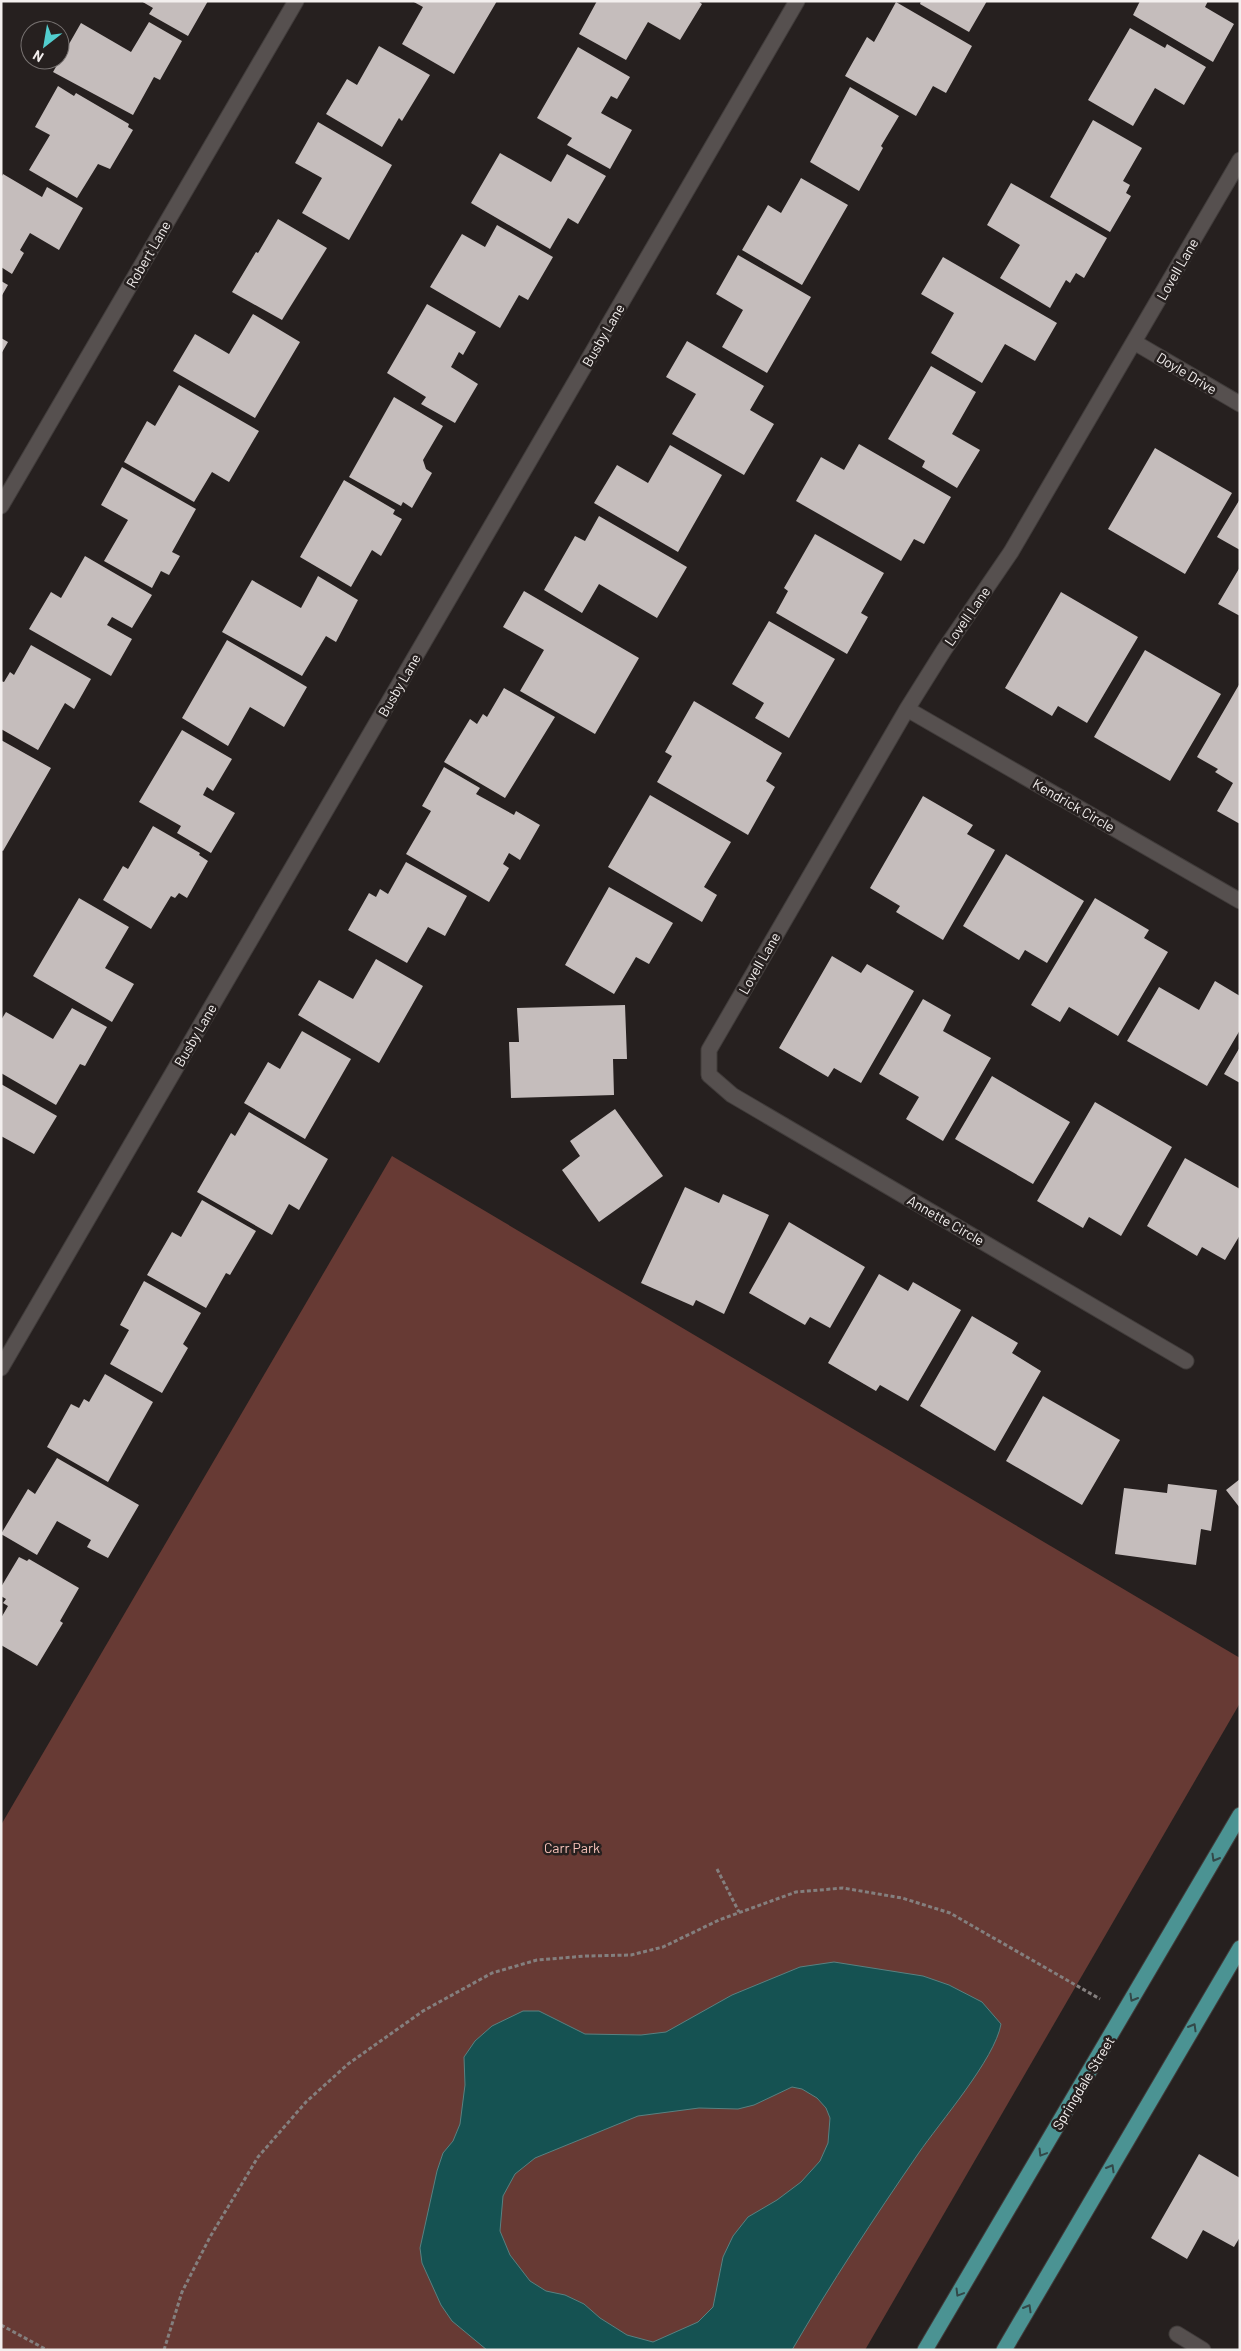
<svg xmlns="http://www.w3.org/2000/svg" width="1241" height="2351" viewBox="0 0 1241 2351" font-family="Barlow,sans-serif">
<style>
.green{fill:#673a34}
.water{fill:#155252;stroke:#588181;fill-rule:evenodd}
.building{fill:#c5bdbc}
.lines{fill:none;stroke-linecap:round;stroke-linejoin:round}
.minor-casing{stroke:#413c3b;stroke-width:17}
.major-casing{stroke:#413c3b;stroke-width:17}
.path{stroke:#847f7e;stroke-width:3;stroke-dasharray:4 2.5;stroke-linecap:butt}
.minor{stroke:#56504f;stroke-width:15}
.major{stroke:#4b9393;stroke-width:15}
.oneway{stroke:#334848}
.labels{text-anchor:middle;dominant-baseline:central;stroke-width:5;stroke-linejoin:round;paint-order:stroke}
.street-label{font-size:14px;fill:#f3efee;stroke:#26201f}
.park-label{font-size:14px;fill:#f8c3ba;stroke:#26201f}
</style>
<rect width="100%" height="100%" fill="#26201f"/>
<path class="green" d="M392 1156 1240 1658V1703L865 2350H1V1825Z"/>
<path class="water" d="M834 1962 923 1976 949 1985 982 2002 1001 2024C995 2059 940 2122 918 2154 874 2218 831 2283 792 2350H487L452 2321 441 2305 422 2263 420 2248 437 2171 443 2153 453 2141 460 2124 465 2085 464 2057 475 2041 492 2026 523 2011H539L585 2034 641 2035 666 2032 732 1995 800 1967ZM792 2087 802 2089 817 2098 826 2108 830 2118 828 2143 820 2161 801 2182 777 2200 748 2217 733 2236 723 2257 713 2307 698 2322 653 2342 627 2335 600 2318 584 2304 565 2295 546 2291 530 2281 510 2255 500 2231 503 2196 515 2174 535 2158 638 2116 699 2108 738 2109 754 2105Z"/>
<path class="building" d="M141 1H208L188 36 149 14 153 8Z
M412 1H497L454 74 402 44 423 7Z
M597 1H698L702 4 680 40 648 22 626 60 579 34Z
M921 1H987L969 32 920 4Z
M1140 1H1208L1205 7 1234 24 1213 62 1133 15Z
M896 2 972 46 946 93 933 86 916 116 845 76 867 37 874 42Z
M149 22 182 41 160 80 154 77 133 115 53 72 81 23 131 52Z
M1130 28 1165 48 1167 44 1206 67 1184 105 1155 88 1133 126 1088 100Z
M379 46 430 75 402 121 399 118 382 147 326 114 347 79 357 85Z
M578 47 630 77 617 99 611 96 601 113 632 130 610 169 567 145 572 138 537 118Z
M58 86 74 96 76 93 129 124 128 127 133 130 110 169 98 164 77 198 29 170 50 135 35 127Z
M850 87 899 116 881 146 883 148 859 191 810 162Z
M1093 120 1142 148 1123 181 1130 185 1126 193 1131 196 1110 232 1050 197Z
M318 122 392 165 349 240 302 213 322 178 295 163Z
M500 153 551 182 567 154 606 176 578 224 568 218 550 249 471 203Z
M3 174 42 197 47 187 83 208 59 250 30 233 20 250 24 253 12 274 1 267V178Z
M801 178 848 205 802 285 742 250 768 205 781 213Z
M1011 183 1107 238 1084 278 1076 273 1070 283 1066 280 1050 308 1000 278 1020 245 987 225Z
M278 219 327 248 282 320 232 292 256 252 258 253Z
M497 225 553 257 528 300 519 295 500 328 430 287 462 234 485 247Z
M738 255 811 297 767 373 722 347 743 310 716 294Z
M943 257 1057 323 1035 361 1005 344 982 383 931 353 954 313 921 294Z
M1 281 8 285 1 297Z
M427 304 476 332 463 355 459 352 451 367 478 384 455 423 421 404 426 397 387 373Z
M253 314 300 342 255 418 173 371 195 334 229 354Z
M1 338 8 342 1 354Z
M687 341 764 386 750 410 774 424 744 475 672 434 696 394 666 377Z
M931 366 976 392 952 434 980 450 957 488 922 467 925 461 888 439Z
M179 385 259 431 229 482 212 472 194 502 124 462 147 421 155 426Z
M394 397 443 426 423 460 426 469 432 473 412 508 403 502 401 506 349 477Z
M859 444 951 497 924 544 914 539 901 561 796 501 821 457 844 470Z
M670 445 722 475 678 552 594 503 617 465 648 483Z
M1155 448 1232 493 1185 574 1108 529Z
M122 467 196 509 172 552 180 556 169 575 161 571 152 588 104 561 128 520 101 505Z
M344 480 395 510 393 514 402 519 381 556 372 550 351 587 300 557Z
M1240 499V550L1217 537Z
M599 516 687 567 657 618 599 584 582 613 544 590 575 536 585 541Z
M815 534 884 573 861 613 868 617 847 654 776 613 788 591 784 588Z
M85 556 152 595 132 628 112 617 107 625 132 639 111 676 29 629 51 592 61 598Z
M1240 567V616L1218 604Z
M318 576 358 600 336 642 326 636 302 676 222 632 252 580 301 608Z
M524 591 639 658 595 734 520 691 544 650 503 627Z
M1061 592 1138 637 1087 723 1058 706 1052 716 1005 688Z
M769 621 835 659 789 738 755 718 764 703 732 684Z
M227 640 307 687 284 727 250 707 228 746 182 718Z
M31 645 91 679 74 709 65 703 38 750 1 729V681L4 682 10 672 14 675Z
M1145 650 1221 694 1170 781 1094 737Z
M1240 683V824L1217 811 1233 783 1215 772 1218 769 1197 757Z
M504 688 555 717 505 798 444 762 470 719 477 724 483 714 487 717Z
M694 701 782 753 766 781 775 787 748 835 657 782 672 756 665 752Z
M182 730 232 759 213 791 207 787 203 795 235 813 211 853 177 833 181 826 139 802Z
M1 740 51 768 3 851 1 850Z
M444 767 480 788 476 794 514 815 516 811 540 825 520 860 509 853 503 864 509 868 489 902 406 854 431 811 422 806Z
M650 795 731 842 704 887 717 895 702 922 608 867Z
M923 796 973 825 967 834 995 850 943 940 896 912 900 906 870 888Z
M153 826 200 853 199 855 208 861 187 898 179 893 175 898 171 896 151 929 103 900 123 866 128 869Z
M1006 854 1084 901 1047 963 1025 950 1019 960 963 926Z
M406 862 467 896 445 936 428 927 407 963 348 930 369 893 376 897 380 889 388 894Z
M609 887 673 923 649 964 636 957 614 994 565 965Z
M79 898 129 927 105 968 134 984 112 1022 33 976Z
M1095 898 1149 930 1144 938 1168 952 1118 1036 1069 1007 1060 1022 1031 1005Z
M832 956 861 973 867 964 914 991 861 1083 834 1068 828 1077 779 1048Z
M376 959 423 986 379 1063 298 1015 319 980 353 999Z
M1215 981 1240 996V1030L1207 1086 1127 1041 1159 987 1199 1010Z
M923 999 951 1015 943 1031 991 1058 943 1141 906 1119 919 1097 879 1074Z
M625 1005 627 1059H613L614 1095 511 1098 509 1042H519L517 1008Z
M72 1008 107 1027 85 1066 80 1064 56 1105 1 1073V1020L6 1012 53 1039Z
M302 1031 351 1059 305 1139 244 1103 268 1062 280 1069Z
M1240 1047V1083L1224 1074Z
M992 1076 1070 1122 1033 1184 955 1139Z
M1 1084 57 1116 34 1154 1 1136Z
M1095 1102 1172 1147 1121 1236 1089 1217 1083 1228 1037 1201Z
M615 1109 663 1176 599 1222 562 1170 580 1156 570 1141Z
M249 1112 328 1159 299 1210 289 1204 272 1235 197 1192 231 1133 235 1136Z
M1185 1158 1240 1189V1235L1225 1260 1202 1247 1197 1256 1147 1226Z
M685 1187 719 1203 723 1194 769 1215 724 1314 696 1300 693 1306 641 1283Z
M202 1200 256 1231 230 1275 226 1273 206 1308 147 1275 172 1232 181 1237Z
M789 1222 865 1267 830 1328 810 1317 805 1325 749 1293Z
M879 1274 908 1291 913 1282 961 1310 908 1401 880 1385 876 1391 828 1363Z
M144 1281 201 1313 183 1344 188 1348 162 1393 110 1364 129 1330 120 1325Z
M972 1316 1018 1343 1012 1353 1041 1371 995 1451 920 1406Z
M105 1374 153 1402 108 1482 47 1447 71 1404 79 1408 84 1399 89 1402Z
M1043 1396 1120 1440 1082 1505 1006 1461Z
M57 1458 139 1505 108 1558 87 1547 91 1540 57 1521 37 1555 1 1534 28 1489 35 1494Z
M1240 1479V1508L1226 1490Z
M1168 1484 1217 1490 1211 1531 1201 1529 1196 1565 1115 1554 1124 1488 1167 1493Z
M19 1557 27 1561 29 1559 79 1588 60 1621 63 1623 37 1666 1 1645V1618L8 1606 3 1603 6 1599 1 1596V1587Z
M1199 2154 1240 2178V2237L1234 2247 1203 2230 1187 2259 1151 2238Z"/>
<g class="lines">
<g class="minor-casing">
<path id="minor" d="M1134 342 1240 404
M1 506 296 1
M907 709 1240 901
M1186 1361 732 1095 709 1075V1050L907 709 944 650 1011 552 1240 160
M1 1368 797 1
M1177 2334 1203 2350"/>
</g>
<g class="major-casing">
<path id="major" d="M925 2350 1240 1815
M1004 2350 1240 1948"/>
</g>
<path class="path" d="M717 1869 739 1912
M1 2325 47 2350
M164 2350 182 2292 210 2237 258 2157 306 2102 348 2064 423 2011 492 1973 537 1960 586 1956 631 1955 663 1947 719 1920 796 1892 843 1888 902 1898 950 1913 1100 1999"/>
<use href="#minor" class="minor"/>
<use href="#major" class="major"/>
</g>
<defs><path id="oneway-chevron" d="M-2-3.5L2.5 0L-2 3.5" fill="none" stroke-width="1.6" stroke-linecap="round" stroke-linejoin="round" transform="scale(1.25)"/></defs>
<g class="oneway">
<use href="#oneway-chevron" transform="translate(1215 1858) rotate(120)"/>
<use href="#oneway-chevron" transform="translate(1133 1998) rotate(120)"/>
<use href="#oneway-chevron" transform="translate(1193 2027) rotate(-60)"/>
<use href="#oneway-chevron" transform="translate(1042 2153) rotate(121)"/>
<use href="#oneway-chevron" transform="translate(1111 2168) rotate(-60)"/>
<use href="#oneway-chevron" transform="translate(959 2293) rotate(121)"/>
<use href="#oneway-chevron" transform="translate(1028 2308) rotate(-60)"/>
</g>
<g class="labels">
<g class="street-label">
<text transform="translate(148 254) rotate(-60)">Robert Lane</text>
<text transform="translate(1177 269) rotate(-60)">Lovell Lane</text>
<text transform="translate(603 335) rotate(-60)">Busby Lane</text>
<text transform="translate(1187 373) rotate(31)">Doyle Drive</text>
<text transform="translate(967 616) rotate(-55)">Lovell Lane</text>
<text transform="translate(399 685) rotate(-60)">Busby Lane</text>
<text transform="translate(1074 805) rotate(30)">Kendrick Circle</text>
<text transform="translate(759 963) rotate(-60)">Lovell Lane</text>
<text transform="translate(195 1035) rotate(-60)">Busby Lane</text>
<text transform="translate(946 1220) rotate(30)">Annette Circle</text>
<text transform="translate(1083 2083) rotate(-59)">Springdale Street</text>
</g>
<g class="park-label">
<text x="572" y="1847">Carr Park</text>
</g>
</g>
<rect width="1241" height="2351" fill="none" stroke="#f3efee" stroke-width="5"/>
<g transform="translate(45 45) rotate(211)"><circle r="24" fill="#26201f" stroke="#787372"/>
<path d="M0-4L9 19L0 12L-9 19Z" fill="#52cdce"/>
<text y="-8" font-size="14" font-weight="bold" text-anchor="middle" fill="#f3efee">N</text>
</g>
</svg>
